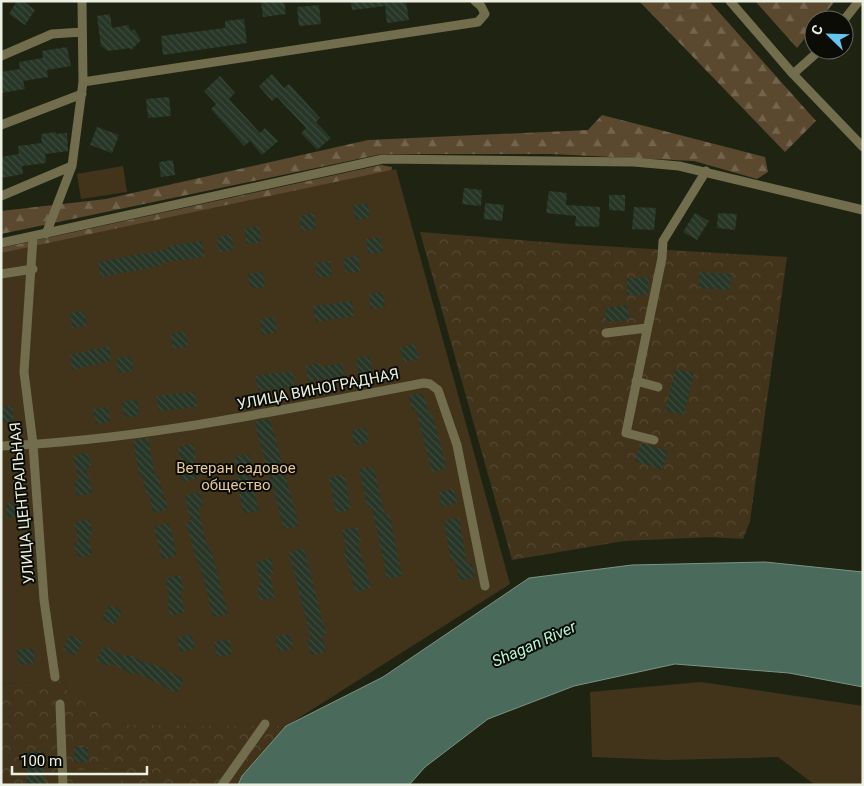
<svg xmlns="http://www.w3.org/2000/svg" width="864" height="786" viewBox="0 0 864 786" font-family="Roboto,sans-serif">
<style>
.forest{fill:url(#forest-firs)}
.park{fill:url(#park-crowns)}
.garden{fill:#42341b}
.water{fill:#4a6b5c;stroke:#7b9384}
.building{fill:url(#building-back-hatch)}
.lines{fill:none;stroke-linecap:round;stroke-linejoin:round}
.minor{stroke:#726d4c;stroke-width:9}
.labels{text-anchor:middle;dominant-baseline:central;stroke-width:4;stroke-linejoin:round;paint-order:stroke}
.street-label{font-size:15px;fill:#ecf0e3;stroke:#0a0c05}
.park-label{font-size:15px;fill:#e8c895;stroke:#0a0c05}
.water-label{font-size:16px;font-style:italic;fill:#b4f4d7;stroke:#0a0c05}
</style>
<defs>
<pattern id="forest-firs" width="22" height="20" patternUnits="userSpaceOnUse" patternTransform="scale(1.25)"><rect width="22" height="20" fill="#5a492f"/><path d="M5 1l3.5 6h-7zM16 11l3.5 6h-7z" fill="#72644d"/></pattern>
<pattern id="park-crowns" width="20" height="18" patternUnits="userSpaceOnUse" patternTransform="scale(1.25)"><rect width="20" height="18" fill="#42341b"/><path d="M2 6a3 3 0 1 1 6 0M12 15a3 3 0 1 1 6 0" fill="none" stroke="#544831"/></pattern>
<pattern id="building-back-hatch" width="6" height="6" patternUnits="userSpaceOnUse" patternTransform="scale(1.25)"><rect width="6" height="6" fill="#273626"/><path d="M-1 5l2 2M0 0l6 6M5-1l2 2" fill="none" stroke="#3c4a3b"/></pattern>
</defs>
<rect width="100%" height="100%" fill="#1f2412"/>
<path class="forest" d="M639 1H709L816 121 785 152Z
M755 1H835L820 20H814V27L797 48Z
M602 115 765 157 768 172 757 179 694 161 551 154H382L1 234V211L106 199 368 140 588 130Z
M381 165 392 167 391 174 1 259V248Z"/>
<path class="park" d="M420 232 569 244 787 257 750 521 743 539 710 537 624 541 512 560Z
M51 681H63L68 691 265 724 286 726 242 776 238 785H1V684Z"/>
<path class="garden" d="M123 166 127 192 81 199 77 174Z
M396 169 510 584 286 726 126 725 85 703 68 691 63 681 1 684V253Z
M701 682 863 706V785H815L778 757 666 760 592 757 590 692Z
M121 769V785H75V770Z"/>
<path class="water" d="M765 562 863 572V687L789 673 675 664 574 686 488 719 425 767 409 785H238L242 776 286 726 383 677 529 578 632 565Z"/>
<path class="building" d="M17 1H23L35 10 25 25 9 14Z
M261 1H284L286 14 263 17Z
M351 1H406L409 20 387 23 385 6 352 10Z
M319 5 321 24 299 26 297 7Z
M110 14 112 28 128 25 131 31 134 29 141 40 131 50 130 48 108 51 101 46 97 16Z
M244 19 247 43 163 55 161 36 225 28V21Z
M67 47 71 66 47 70 48 77 23 81 25 89 1 93V72L20 69 19 62 43 58 42 51Z
M272 74 284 88 289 84 320 118 316 122 331 138 317 150 301 133 306 128 277 97 272 101 259 86Z
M220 76 235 93 229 99 260 133 265 128 278 141 262 155 250 141 244 146 211 109 216 104 204 91Z
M169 97 171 116 148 118 146 99Z
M97 127 119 135 112 153 90 145Z
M56 132V134L67 133 68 151 45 154 46 163 22 166 23 174 1 178V157L19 154 18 146 42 143 41 134Z
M173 160 175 175 161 177 159 162Z
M464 188 482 190 481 206 462 204Z
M549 191 567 193 566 205 600 207 599 227 575 226 576 216 546 213Z
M609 195H625V211L609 210Z
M368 203 370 218 355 220 353 205Z
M485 203 504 205 502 221 484 219Z
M634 207 656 208 654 230 632 229Z
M314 213 316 229 302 231 299 216Z
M695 213 709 221 697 240 683 232Z
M718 213 737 214 735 230 717 228Z
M259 226 261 242 247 244 244 229Z
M231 234 234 250 219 252 217 237Z
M380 237 383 252 368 254 366 239Z
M202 241 204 257 161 263V266L100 277 98 262 168 249 167 246Z
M358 256 360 271 346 273 343 258Z
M330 261 332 276 318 278 315 263Z
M263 272 265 287 251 289 248 274Z
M700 272 731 274 730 290 699 288Z
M649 277 648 295H627V278Z
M383 292 385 307 371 309 369 294Z
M352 301 354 316 316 322 313 306Z
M627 305 629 320 606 322 605 308Z
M84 311 87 326 72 328 70 313Z
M275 317 277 332 262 335 260 319Z
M185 331 188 347 173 349 171 334Z
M415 344 419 359 404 362 400 348Z
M109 346 111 361 72 370 70 355Z
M131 356 133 371 118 373 116 358Z
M370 356 372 371 358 374 356 358Z
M320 363 321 367 342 363 344 379 330 381 329 378 308 381 306 366Z
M675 369 694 373 684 415 665 411Z
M292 371 295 387 258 391 255 376Z
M194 392 197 407 159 411 156 396Z
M423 393 429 415 432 414 447 468 432 472 416 410 412 411 409 396Z
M137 400 139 415 125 418 122 402Z
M12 406 14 421 1 422V407Z
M108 407 110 422 96 424 93 409Z
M270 419 299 526 284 529 254 421Z
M366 427 369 442 355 446 351 431Z
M148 438 155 476H158L168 509 153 513 149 493 146 494 142 474 139 475 133 440Z
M193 443 196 458 193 459 197 478 182 482 179 467 182 466 178 447Z
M641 443 668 451 662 470 635 461Z
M88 452 91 467 86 468 92 493 77 496 74 482 79 480 73 456Z
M249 454 253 468 249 469 259 510 244 514 236 479 239 478 234 457Z
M373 466 385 514 389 513 402 576 387 579 372 507 368 508 359 469Z
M344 474 351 509 336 513 329 478Z
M454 489 457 503 442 507 439 492Z
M200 492 203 507 198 508 207 547H210L228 614 213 617 200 564 198 565 186 523 191 522 185 496Z
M21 502 23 516 7 518 6 504Z
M459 517 467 564 472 563 475 577 460 581 455 560 451 561 444 521Z
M89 519 93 534 88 535 92 555 78 558 74 543 79 542 74 523Z
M169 523 177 556 162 559 154 527Z
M357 527 361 542H357L371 588 356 592 343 550 347 549 342 530Z
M304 548 326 634 322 635 326 652 311 655 307 640 311 639 289 552Z
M271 558 274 573 270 574 275 597 260 601 257 586 261 585 256 562Z
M180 575 184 590 180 591 185 612 170 616 167 601 170 600 165 579Z
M109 605 122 611 114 625 102 619Z
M192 634 195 649 180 652 177 638Z
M290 634 293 648 279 652 275 637Z
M70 635 83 641 75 656 63 649Z
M229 639 232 654 217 657 214 642Z
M104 646 126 657 128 654 149 665 150 662 184 679 177 693 135 672 133 675 111 663 109 667 96 660Z
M33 648 35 663 19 665 17 650Z
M74 747H88V762H74Z
M44 751V785H27L26 752Z"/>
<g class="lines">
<path class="minor" d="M730 1 793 74 863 147
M844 20 859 1
M1 56 52 34 82 32
M793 74 820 50
M83 82 478 22 485 14 481 6 475 1
M1 125 82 94
M1 196 72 166
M46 234 72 166 83 82 82 1
M33 237 24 372 33 444 44 600 55 677
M1 243 383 159 634 162 679 166 863 210
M1 274 33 269
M606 333 647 328
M636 381 658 387
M654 440 626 433 662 258 663 241 706 171
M1 446C143 440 285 409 424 383L430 384 438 390 457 445 485 586
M60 704 63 785
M222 785 265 724"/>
</g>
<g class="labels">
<g class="street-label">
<text transform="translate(318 389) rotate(-11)">УЛИЦА ВИНОГРАДНАЯ</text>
<text transform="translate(22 503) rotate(-95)">УЛИЦА ЦЕНТРАЛЬНАЯ</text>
</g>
<g class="park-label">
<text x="236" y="468">Ветеран садовое<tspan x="236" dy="17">общество</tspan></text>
</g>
<g class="water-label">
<text transform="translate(534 644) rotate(-24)">Shagan River</text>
</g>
</g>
<rect width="864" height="786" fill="none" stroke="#ecf0e3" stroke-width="5"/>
<g transform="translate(829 35) rotate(293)"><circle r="24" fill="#0a0c05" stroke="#64675e"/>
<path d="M0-4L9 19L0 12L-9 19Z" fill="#65c5ee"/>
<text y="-8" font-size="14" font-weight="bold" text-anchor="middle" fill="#ecf0e3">С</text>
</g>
<path d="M12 766v8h135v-8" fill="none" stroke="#ecf0e3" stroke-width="2.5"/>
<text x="20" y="766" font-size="15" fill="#ecf0e3" stroke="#0a0c05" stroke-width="4" paint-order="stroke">100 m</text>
</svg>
